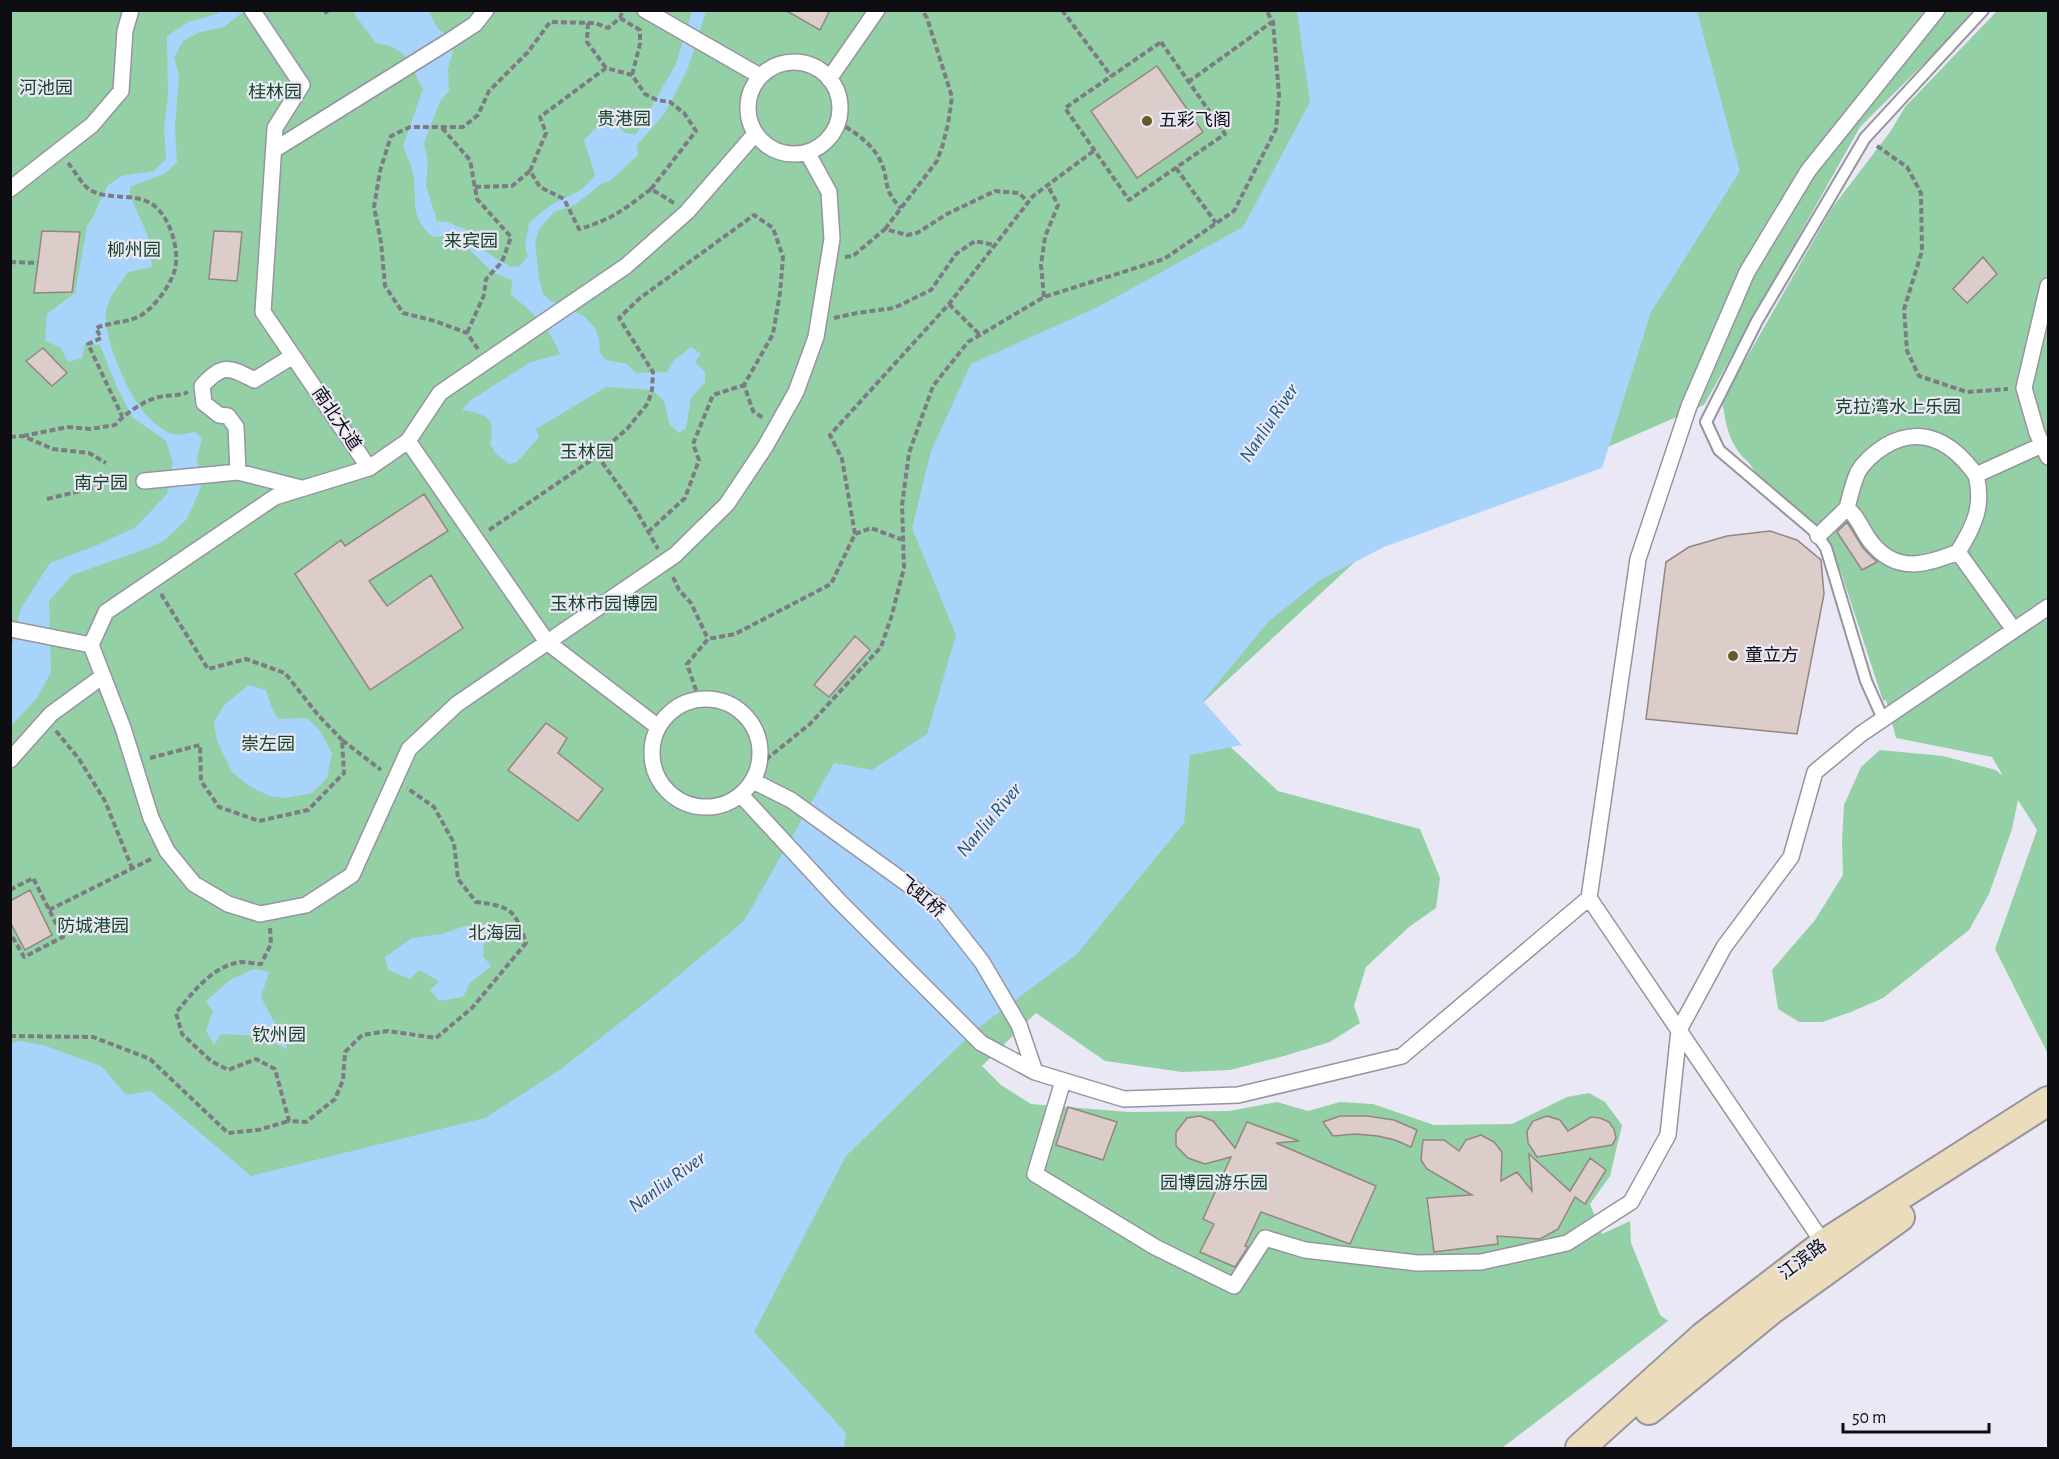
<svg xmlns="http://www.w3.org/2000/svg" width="2059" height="1459" viewBox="0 0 2059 1459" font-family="'Alegreya Sans','Noto Sans SC',sans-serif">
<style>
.green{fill:#93d0a5}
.water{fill:#a8d4fb}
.building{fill:#ddcdca;stroke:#948582;stroke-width:1.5}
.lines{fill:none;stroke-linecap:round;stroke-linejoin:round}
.service-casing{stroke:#9694a0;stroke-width:14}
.pedestrian-casing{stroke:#9694a0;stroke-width:18}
.secondary-casing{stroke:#9694a0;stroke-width:32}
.path{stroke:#7d7b84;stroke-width:4;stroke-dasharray:6 3;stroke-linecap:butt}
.service{stroke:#fff;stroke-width:10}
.pedestrian{stroke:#fff;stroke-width:15}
.secondary{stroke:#ebdcbc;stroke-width:28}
.poi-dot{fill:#655a26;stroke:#ebe8f6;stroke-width:2}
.labels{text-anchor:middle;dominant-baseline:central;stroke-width:4.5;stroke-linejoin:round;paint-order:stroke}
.park-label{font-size:18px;fill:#164528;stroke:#ebe8f6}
.poi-label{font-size:18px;fill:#0e0d12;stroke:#ebe8f6;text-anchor:start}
.street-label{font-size:18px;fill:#0e0d12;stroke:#ebe8f6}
.water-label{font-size:20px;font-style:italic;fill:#195582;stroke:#ebe8f6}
</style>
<rect width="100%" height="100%" fill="#ebe8f6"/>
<path class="green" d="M10 11H1977L1860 127 1704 405 1571 463 1387 532 1193 712 1278 791 1420 829 1440 878 1436 908 1409 927 1366 967 1354 1006 1360 1023 1330 1042 1284 1056 1230 1070 1182 1072 1105 1061 1036 1013 982 1066 1001 1085 1031 1104 1128 1112 1229 1111 1277 1102 1308 1111 1340 1102 1373 1104 1434 1125 1512 1124 1567 1097 1589 1093 1605 1102 1622 1125 1610 1176 1590 1204 1602 1234 1630 1221 1631 1243 1660 1315 1668 1321 1502 1448H397L11 1158Z
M1997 11H2048V1054L1995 949 2037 830 2018 800 2012 829 1989 894 1969 930 1883 998 1851 1012 1822 1022H1799L1778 1009 1772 970 1815 920 1843 875 1842 841 1844 805 1861 767 1880 750 1943 756 1996 770 2003 776 1992 757 1896 738 1886 700 1883 701 1841 572 1756 475C1751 461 1742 459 1736 448 1727 434 1725 418 1722 401L1832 208 1890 132 1905 107Z"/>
<path class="water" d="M221 11H244L224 27 200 32 183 41 174 58 179 75 175 127 177 162 166 173 130 187V196L148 236 152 267 128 272C119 285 109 296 106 312 102 334 126 389 140 407 146 416 161 430 172 434 178 436 189 433 195 432L202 438 197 458 201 487 187 519 164 541 143 550 72 575 49 601 51 672 37 698 11 726V650L21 608 50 563 100 544 136 527 167 494 173 463 166 441 132 417 116 385 100 345 85 343 82 358 68 362 60 347 45 341 47 314 75 293 87 226 93 217 107 186 121 176 154 171 166 159 164 129 168 95 167 36 188 22 217 14Z
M355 11H429L437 28 447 35 453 50 448 69 449 91 440 101 424 143 428 163 426 186 437 221 447 222 467 230 480 247 495 258 511 267 520 266 528 256 525 247 529 223C537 216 546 208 556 202 575 192 581 194 595 175L584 140 599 125 600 116 607 115 625 133 636 134 676 64 692 11H706L687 71 664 114 637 145 638 155 611 180 601 184 575 205 554 212 539 229 535 243 539 277 543 294 551 301 584 316 595 328 599 339 600 353 606 360 627 364 636 373 667 372 673 361 691 347 701 354 695 362 705 372V382L691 398 686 428 679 433 670 425 664 401 652 390 606 387 536 429 539 437 517 462 509 464 496 454 490 444C497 418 486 414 462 410L471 400 531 362 560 354C549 327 534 313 511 295L512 280 492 272 470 250 452 235 433 237C408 216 418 201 413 173 411 164 406 155 403 146L423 89C409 63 409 48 376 43L355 15Z
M1297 11H1697L1740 171 1651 312 1602 468 1384 547 1320 580 1268 622 1203 701 1242 745 1190 755 1184 823 1077 954 974 1031 846 1156 754 1332 846 1433 844 1448H11L10 1043 21 1041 46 1046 101 1066 126 1095 151 1091 251 1176 485 1118 561 1069 654 996 744 921 834 763 872 770 927 734 956 635 912 528 931 451 971 364 1098 307 1243 227 1310 102Z
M249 685 266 690 271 706 278 719 307 718 320 731 332 753 327 778 312 793 286 798 269 796 248 785 232 772 217 741 214 722 224 705Z
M468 925 477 932 468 939 484 942 483 956 491 966 470 983 463 997 439 1001 430 990 439 981 419 970 410 979 388 970 385 957 412 938 442 934Z
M254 969 269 972 261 997 288 1049 270 1042 267 1036 221 1034 214 1045 206 1031 213 1011 206 1001 230 980Z"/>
<path class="building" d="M785 10H830L820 30Z
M1157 66 1203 132 1137 178 1091 111Z
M42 231 80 232 72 292 34 293Z
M214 231 242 232 237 281 209 279Z
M1983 257 1997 274 1967 303 1953 289Z
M43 348 67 373 52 386 26 361Z
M424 494 448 531 369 581 387 606 431 575 463 628 370 690 295 574 341 540 345 546Z
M1847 522 1863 548 1877 562 1862 570 1837 532Z
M1770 531 1797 540 1821 560 1824 594 1797 734 1646 719 1666 562 1689 547 1727 536Z
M855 636 870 650 829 697 814 685Z
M546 723 567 738 558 753 603 789 578 821 508 770Z
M30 890 52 935 25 950 10 922V901Z
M1068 1107 1117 1122 1103 1160 1056 1145Z
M1200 1116 1213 1121 1235 1148 1247 1122 1299 1141 1276 1143 1376 1186 1350 1244 1261 1212 1245 1246 1248 1247 1235 1267 1200 1252 1214 1224 1203 1219 1231 1157 1205 1164 1188 1158 1176 1146V1132L1187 1118Z
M1340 1116H1367L1394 1120 1417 1130 1411 1147 1395 1140 1378 1136 1355 1134 1333 1136 1323 1122Z
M1547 1116 1560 1120 1568 1131 1591 1117 1600 1118 1609 1122 1614 1129 1616 1138 1612 1145 1537 1157 1528 1143 1527 1131 1533 1121Z
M1481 1135 1494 1142 1502 1152 1501 1181 1517 1172 1532 1191 1529 1154 1570 1191 1590 1158 1606 1170 1585 1204 1575 1197 1558 1229 1540 1239 1497 1236 1498 1244 1434 1252 1427 1198 1472 1195 1427 1169 1421 1160 1423 1140H1444L1459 1151 1466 1140Z"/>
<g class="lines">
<g class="service-casing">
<path id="service" d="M1883 719 1866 681 1826 548 1813 530 1719 450 1706 422 1757 321 1865 138 1983 10"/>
</g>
<g class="pedestrian-casing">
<path id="pedestrian" d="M252 10 302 85 275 128 263 312 369 468 408 441 547 642 658 727
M645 10 760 76
M748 108a46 46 0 1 1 92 0a46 46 0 1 1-92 0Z
M829 79 877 10
M274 150 449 41 475 24 486 10
M10 189 92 125 121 91 125 31 131 10
M2048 286 2024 388 2037 433 2048 457
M408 441 440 393 626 266 687 212 755 134
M369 468 275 497 106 612 91 645 123 728 151 818 167 851 194 884 228 904 260 914 306 905 352 875 409 749 457 704 675 555 727 504 765 447 796 392 816 337 832 239 829 192 807 152
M238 472 301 488
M144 481 238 472 236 427 228 416 219 415 204 403 202 386C222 364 229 366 254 380L293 356
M1847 508C1850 496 1853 483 1858 472 1865 460 1874 453 1885 446 1922 424 1953 443 1976 475
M1818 536 1847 508C1858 516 1862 531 1871 542 1896 574 1926 565 1958 552
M10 629 91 645
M2014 630 1958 552C1974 526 1984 506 1976 475L2042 445
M652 753a54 54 0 1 1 108 0a54 54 0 1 1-108 0Z
M10 760 51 714 103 676
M753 781 791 800 938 906 982 962 1019 1025 1035 1072
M741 795 839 901 981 1043 1035 1072 1124 1099 1238 1095 1402 1056 1589 898 1638 559 1689 406 1747 272 1808 171 1937 10
M1589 898 1824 1244
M1063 1081 1035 1174 1155 1247 1234 1286 1265 1238 1305 1250 1417 1263 1481 1262 1567 1243 1631 1202 1668 1135 1679 1030 1724 947 1791 857 1815 772 1861 734 2048 607"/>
</g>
<g class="secondary-casing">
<path id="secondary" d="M1649 1410 1771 1310 1900 1217
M1580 1448 1704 1336 1824 1244 2048 1101"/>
</g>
<path class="path" d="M325 10 327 14
M1062 10 1111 76
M620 18 640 30V44L632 75
M588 23 587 42 606 68
M1161 42 1225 134 1129 200 1065 108Z
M1188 82 1272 22
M838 122C854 132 869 141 879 158 891 180 880 187 901 208
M442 128 470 160 477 199 511 237 502 262 486 279 484 295 467 333
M1877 146 1907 167 1921 193 1922 251 1904 309 1907 351 1919 376 1967 392 2008 389
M68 163C75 171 83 187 92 191 110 200 132 193 150 203 169 213 180 249 175 269 171 285 154 308 140 316 126 323 110 322 96 328L101 338 88 344 122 416
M1176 168 1216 223
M475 187 512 186 530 171
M651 189 696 131 684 113 670 102 657 100 645 94 632 75 606 68 540 117 546 133 530 171 540 187 564 199 579 229C611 220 625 209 651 189L674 203
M885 229 937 161 943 144 948 124 952 97 927 18 922 10
M845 257 853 256 885 229 907 235 917 233 947 214 995 191 1019 193 1028 202
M10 262 38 263
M1044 297 1041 265 1045 237 1058 205 1047 184
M949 304 980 335
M834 318 857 313 894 308 931 290 956 254 975 241 994 245
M478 349 467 333 435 321 403 313 385 286 381 242 374 207 380 171 391 136 410 127H463L478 115 489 91 528 52 550 22 595 23 608 28 620 18 623 10
M23 436 68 427 90 429 115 425C124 414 145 400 159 397 169 395 179 396 188 392
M10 437 23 436 53 449 89 453 106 463
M597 455 636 510 658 549
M47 499 93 488
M489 530 590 461 627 429 648 403 652 390 653 372 619 318 640 298 754 215 773 228 783 257 780 293 773 334 744 385 753 411 763 418
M648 532 685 498 699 460 693 444 713 395 744 385
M855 534 842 459 830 435 949 304 1033 196 1095 150
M673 577 679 590 691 603 708 639
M161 594 208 669 246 659 285 673 318 715 342 740
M699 699 687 664 708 639 735 634 831 584 855 534 871 528 903 540
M56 731 79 759 105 801 132 868
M150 758 200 745 201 781 219 807 259 821 308 810 344 773 342 740 381 770
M759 765 810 724 881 647 891 618 904 568 902 505 909 453 933 386 968 342 1044 297 1164 259 1234 211 1276 129 1279 95 1273 22 1266 10
M10 890 33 878 63 937 24 957 10 933
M49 910 153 858
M270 928 271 944 261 964C255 964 248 962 242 962 214 964 192 993 176 1013L182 1034 211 1061 228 1070 256 1059 275 1069 289 1121 306 1122 335 1099 343 1080 345 1052 362 1035 388 1031 436 1038 472 1008 526 943C515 910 511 906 476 902L458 879 454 843 434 807 407 788
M10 1036 93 1037 150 1059 228 1133 258 1130 289 1121"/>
<use href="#service" class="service"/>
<use href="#pedestrian" class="pedestrian"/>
<use href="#secondary" class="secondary"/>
</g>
<g class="poi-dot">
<circle cx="1147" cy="121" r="6"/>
<circle cx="1733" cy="656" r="6"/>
</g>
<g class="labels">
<g class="park-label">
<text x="46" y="89">河池园</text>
<text x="275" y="93">桂林园</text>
<text x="624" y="120">贵港园</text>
<text x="471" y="242">来宾园</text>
<text x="134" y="251">柳州园</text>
<text x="1898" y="408">克拉湾水上乐园</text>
<text x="587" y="453">玉林园</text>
<text x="101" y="484">南宁园</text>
<text x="604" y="605">玉林市园博园</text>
<text x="268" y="745">崇左园</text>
<text x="93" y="927">防城港园</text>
<text x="495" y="934">北海园</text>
<text x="279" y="1036">钦州园</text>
<text x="1214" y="1184">园博园游乐园</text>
</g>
<g class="poi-label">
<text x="1159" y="121">五彩飞阁</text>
<text x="1745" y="656">童立方</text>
</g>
<g class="street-label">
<text transform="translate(336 419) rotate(56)">南北大道</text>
<text transform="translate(921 897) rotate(40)">飞虹桥</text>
<text transform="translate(1803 1260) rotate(-37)">江滨路</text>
</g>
<g class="water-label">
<text transform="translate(1269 423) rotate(-56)">Nanliu River</text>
<text transform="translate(989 820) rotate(-50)">Nanliu River</text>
<text transform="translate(667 1182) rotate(-36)">Nanliu River</text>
</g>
</g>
<rect width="2059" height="1459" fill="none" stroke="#0e0d12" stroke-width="24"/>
<path d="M1843 1423v9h146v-9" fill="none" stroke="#0e0d12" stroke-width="3"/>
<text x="1852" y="1423" font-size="18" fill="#0e0d12" stroke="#ebe8f6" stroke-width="4.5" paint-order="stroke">50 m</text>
</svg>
